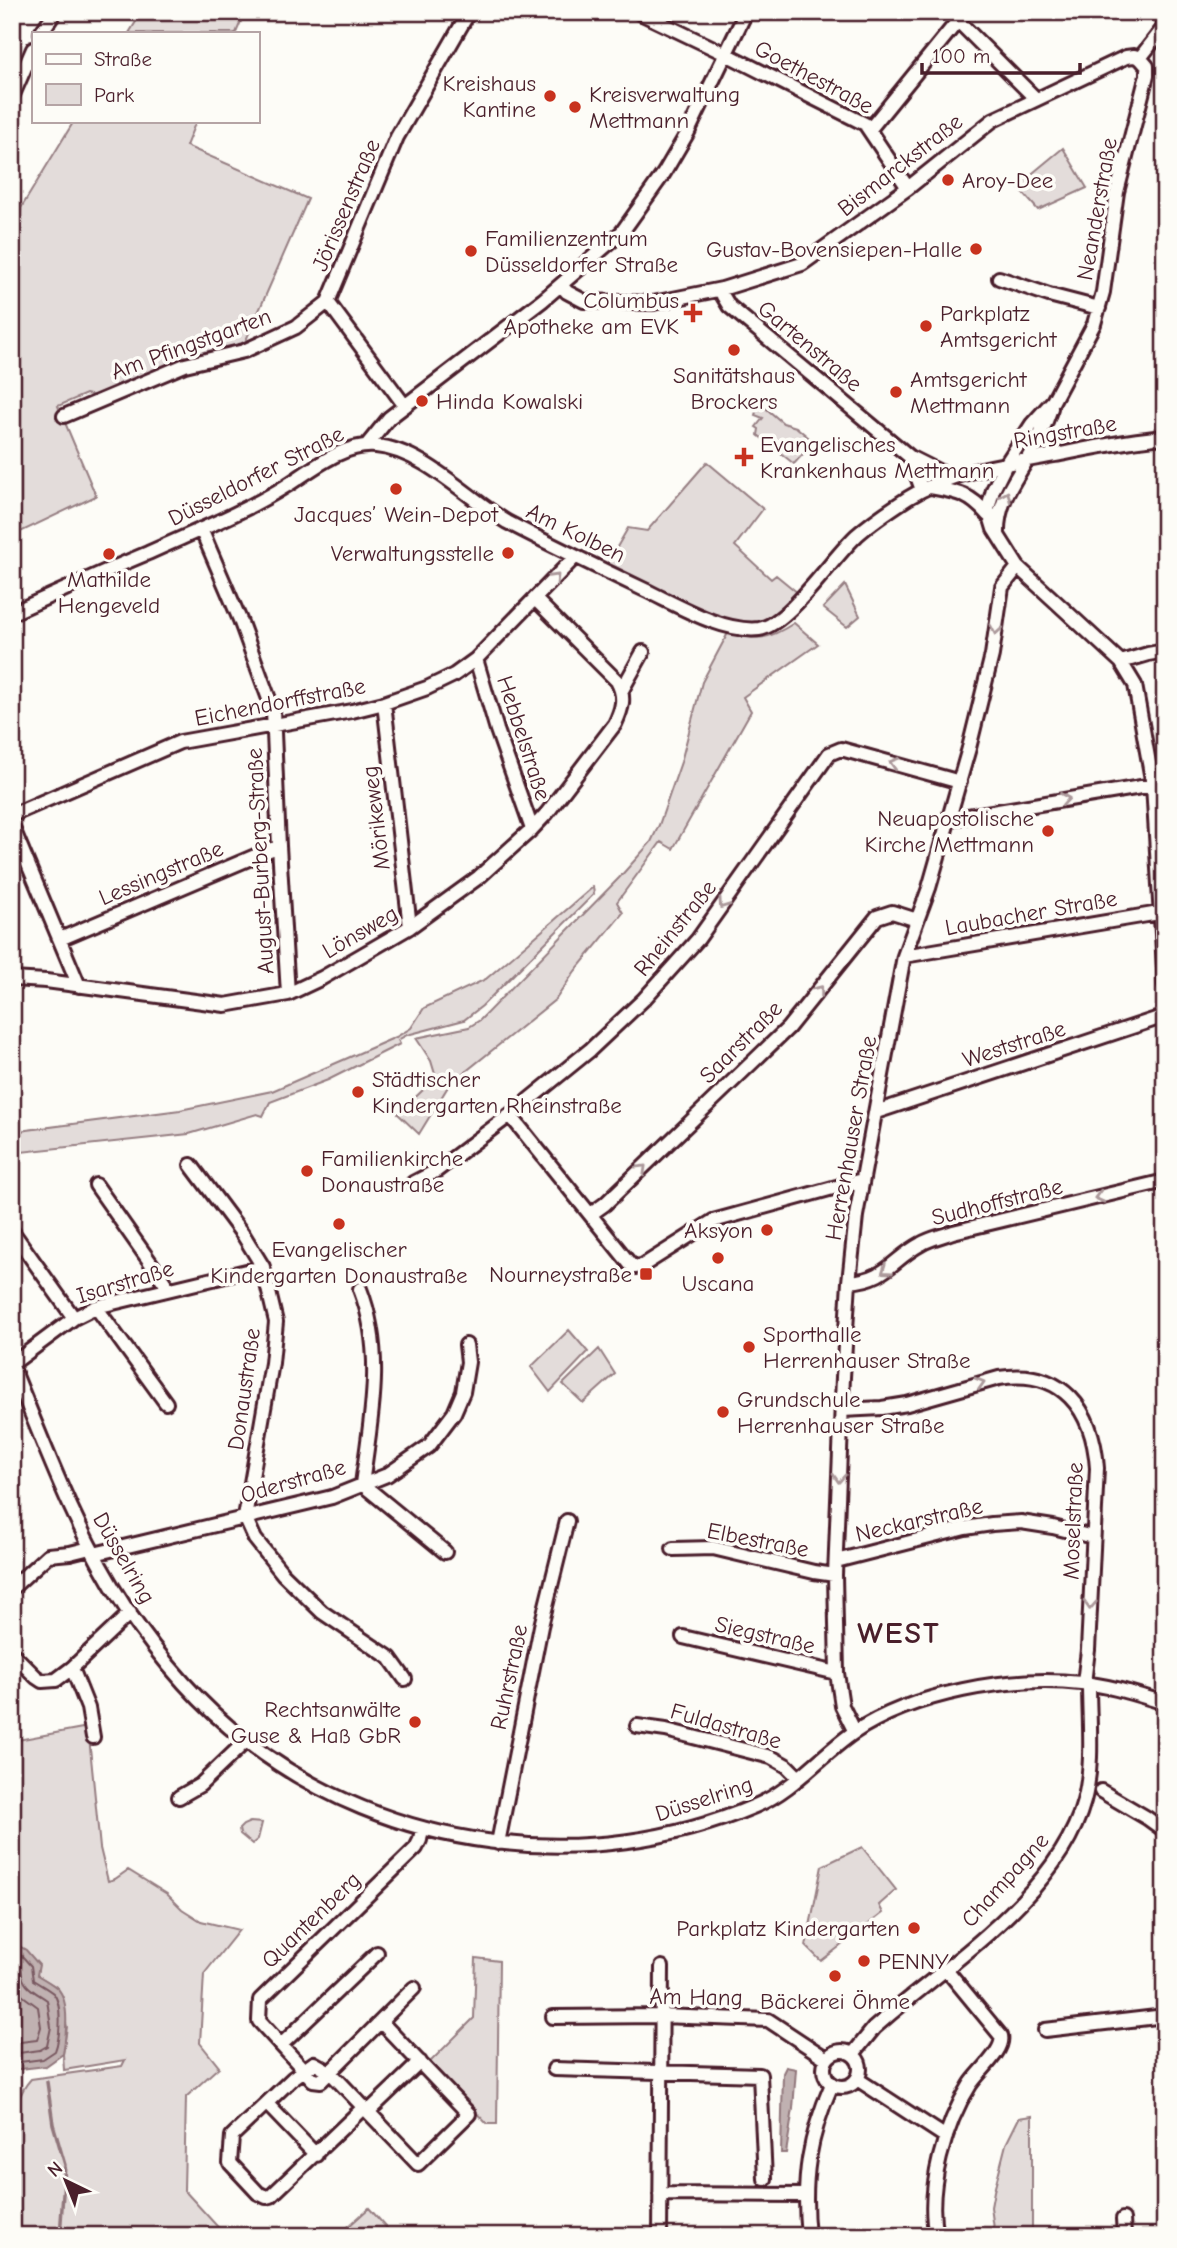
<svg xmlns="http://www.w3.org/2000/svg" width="1177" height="2248" viewBox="0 0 1177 2248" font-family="'Comic Neue',sans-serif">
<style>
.green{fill:#e3dcda;stroke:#967e82;stroke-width:2}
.water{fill:#c0b1b1;stroke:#91777b;stroke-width:2}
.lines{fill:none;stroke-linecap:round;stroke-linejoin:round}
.shore{stroke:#795961;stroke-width:2}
.stream{stroke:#91777b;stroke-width:3.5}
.minor-casing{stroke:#4a1f2b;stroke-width:18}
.minor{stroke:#fdfcf7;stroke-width:12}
.oneway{stroke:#ac999b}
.poi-dot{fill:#c8321e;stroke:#fdfcf7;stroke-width:2.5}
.labels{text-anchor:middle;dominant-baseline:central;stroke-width:7;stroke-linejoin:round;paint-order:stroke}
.street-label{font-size:23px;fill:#4a1f2b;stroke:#fdfcf7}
.poi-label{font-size:23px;fill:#4a1f2b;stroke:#fdfcf7;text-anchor:start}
.district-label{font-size:30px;font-weight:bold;letter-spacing:2px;fill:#4a1f2b;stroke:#fdfcf7}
</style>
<rect width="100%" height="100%" fill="#fdfcf7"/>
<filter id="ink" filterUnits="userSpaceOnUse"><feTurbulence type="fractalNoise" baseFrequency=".0143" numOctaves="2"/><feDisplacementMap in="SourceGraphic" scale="14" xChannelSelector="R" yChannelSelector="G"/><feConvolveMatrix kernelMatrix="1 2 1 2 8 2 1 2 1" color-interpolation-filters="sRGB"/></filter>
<g filter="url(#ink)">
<path class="green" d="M142 12H245L236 33H129Z
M74 121H196L186 146 308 199 243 347 95 396 86 394 58 406 96 496 12 536V265L21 208Z
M1063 148 1087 188 1038 210 1017 186Z
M755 399 783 423 796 427 814 442 794 464 758 435 759 429 756 427 763 418 755 415 758 406 751 403Z
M707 462 763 509 735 546 771 579 776 575 798 593C770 620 768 628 726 621L606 566 628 528 647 531Z
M845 585 860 616 847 627 823 608Z
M794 623 818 644 743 697 751 711 673 849 661 842 617 902 623 913 575 971 556 999 449 1085 419 1134 398 1114 427 1086 435 1074 431 1061 416 1038 469 1027 480 1020 619 878 651 842 659 825 681 762 702 682 728 633C759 641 768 640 794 623Z
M593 887 594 894 482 1006 464 1020 407 1035 398 1040 400 1044 328 1080 270 1102 263 1116 257 1114 189 1134 12 1153V1132L180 1110 272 1091 396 1037 411 1028 424 1008 486 979Z
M569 1330 588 1352 550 1392 531 1367Z
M599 1349 615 1374 583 1403 563 1384Z
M88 1727 100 1848 108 1881 115 1879 128 1870 167 1894 182 1909 201 1921 239 1930 204 1974 200 2043 219 2067 186 2097 184 2190 226 2236H12V2129L15 2127C16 2108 18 2093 31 2079L122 2066 125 2060 64 2070 63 2054 67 2027 58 1988 37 1975 12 1944V1741Z
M250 1822 262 1823 258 1839 252 1844 240 1834 239 1829 243 1825Z
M862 1847 896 1890 879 1905 883 1913 821 1961 806 1946 822 1866Z
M476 1958 499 1961 497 2124H487L429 2063 474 2018Z
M1032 2116V2236H995L991 2207 994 2191 1006 2144 1019 2118Z
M369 2208 394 2236H338Z"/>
<path class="water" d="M14 1943 26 1950 39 1965 37 1975C44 1979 51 1983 57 1988 71 2001 66 2036 63 2054L46 2066 12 2070V1944Z
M786 2067 796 2069 793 2109 786 2153H781L783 2073Z"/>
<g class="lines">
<path class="shore" d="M12 1950 22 1956 31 1966 33 1980C39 1984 47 1988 53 1993 63 2004 60 2038 55 2051L43 2059 12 2063
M12 1960 21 1969C22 1987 34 1991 47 2000L51 2027 47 2046 40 2050 12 2054
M12 1981 19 1993 38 2007 41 2027 37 2040 12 2043"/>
<path class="stream" d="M12 1928 15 1947
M47 2082 53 2124 65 2165 60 2236"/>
<g class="minor-casing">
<path id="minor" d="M638 12 726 54 865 124 908 188
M1156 12 1165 20
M958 21 1036 99
M41 33 55 12
M1140 58 1147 66V75L1117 192 1103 292 1094 324 1053 401 1032 424 1006 464 993 490 988 509 994 529 1018 567 1121 662 1135 685 1153 785 1165 985
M1140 58 1165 26
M12 97 33 49
M870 129 965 12
M999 278 1049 295 1099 308
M561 285 567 292 584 301 653 303 722 289 802 264 908 188 993 120 1126 57 1134 56 1140 58
M722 289 723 296 729 306 910 457 940 472 956 476
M328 302 397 137 469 12
M328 302 405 406
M64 416 185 365 244 351 296 327 328 302
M367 445 389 418 543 300 622 232 664 173 688 132 746 12
M910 457 922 490
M930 487C957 492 969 493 988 515
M201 529 240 620 273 710 279 846 288 994
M998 534C997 503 1013 484 1028 458 1037 443 1045 425 1051 408
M12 613C57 593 102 572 148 553 194 532 243 513 286 486 313 469 343 443 376 446 423 450 467 498 507 522 553 546 599 568 645 590 677 605 723 633 759 629 788 625 833 557 857 535 873 521 891 509 908 498 951 471 1006 464 1055 455 1091 448 1128 440 1165 437
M476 659 497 730 532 829
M1121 662 1148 654 1165 651
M622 690 643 652
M384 703 410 927
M12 815 180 742 352 711 384 703 427 688 454 675 476 659 575 557
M950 819 1153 785
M12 826 79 986
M60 939 279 846
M904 956 1165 912
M12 979 46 981 225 1005 288 994 322 978 410 927 479 877 532 829 547 813 615 724C622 709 626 697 617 681L535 599
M876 1112 1165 1016
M510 1115 630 1264 635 1267 642 1266 713 1221 862 1180
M191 1165 244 1236 263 1267 276 1322 272 1363 245 1517 255 1539 283 1574 322 1612 390 1658 405 1679
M413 1183 436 1171 510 1115 590 1050 644 999 698 939 829 754 841 749 960 782
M96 1185 169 1289
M591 1214 605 1204 788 1028 877 917 892 912 917 920
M12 1231 74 1318
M849 1282C888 1279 891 1260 921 1244 931 1238 943 1236 953 1232L1165 1181
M360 1289C385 1353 371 1418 362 1484L445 1552
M96 1307 166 1403
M12 1364 74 1318 96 1307 263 1267
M12 1366C46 1449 76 1532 125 1607 158 1656 198 1704 245 1740 388 1852 589 1877 755 1806 792 1791 820 1756 853 1733 913 1693 1010 1675 1081 1683 1109 1685 1138 1695 1165 1703
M842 1410 882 1408 907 1404 999 1378C1062 1368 1093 1409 1097 1468L1088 1650 1084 1683
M673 1549 713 1548 814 1572 835 1575
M94 1554 332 1497 387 1475 429 1446 454 1413 463 1392 468 1362 466 1345
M836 1561 965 1528 992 1524 1021 1522 1053 1527 1093 1537
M12 1588 48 1555 70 1553 90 1548
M683 1637 837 1673
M12 1653 36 1677 42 1681 56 1680 72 1668 130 1613
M72 1668 88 1708 93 1737
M637 1726 666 1730 771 1757 787 1766 798 1777
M855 1732 842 1706 837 1673 835 1575 843 1377 849 1282 856 1216 904 956 929 888 969 748 992 655 1002 587 1018 567
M1101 1791 1147 1818 1165 1831
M179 1797 200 1785 246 1741
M498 1843 541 1626 567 1521
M414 1988 321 2081 313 2080 259 2021 260 2000 416 1848 420 1840 422 1828
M553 2017 661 2016 768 2020 827 2059
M1045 2030 1165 2016
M281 2045 377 1953
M824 2069a18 18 0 1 1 36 0a18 18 0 1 1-36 0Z
M853 2054 874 2028 889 2015C956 1959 1060 1890 1084 1801 1094 1764 1089 1722 1089 1684
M554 2069 760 2075 765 2179
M857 2079 946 2137
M267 2104 316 2155
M363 2108 271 2196 266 2197 258 2193 230 2163 232 2136 293 2078 314 2063 330 2072 418 2164 469 2114 381 2022
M368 2112 420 2062
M660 2194 806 2195
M1123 2219 1124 2236
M660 2236 662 1967
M808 2236C802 2178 809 2137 832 2084
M936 2236C926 2189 945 2124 970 2085 978 2072 1005 2050 1001 2036L946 1969"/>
</g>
<use href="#minor" class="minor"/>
</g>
<defs><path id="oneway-chevron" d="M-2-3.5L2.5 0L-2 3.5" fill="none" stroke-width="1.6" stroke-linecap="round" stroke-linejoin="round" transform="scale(1.75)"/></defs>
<g class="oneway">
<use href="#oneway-chevron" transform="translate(1006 496) rotate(-66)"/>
<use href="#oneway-chevron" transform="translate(555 578) rotate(-46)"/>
<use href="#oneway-chevron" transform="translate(996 630) rotate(100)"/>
<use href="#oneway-chevron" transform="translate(894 763) rotate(-164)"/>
<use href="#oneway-chevron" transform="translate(1065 799) rotate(-9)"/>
<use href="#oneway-chevron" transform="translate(723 904) rotate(125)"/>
<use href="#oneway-chevron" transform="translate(819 990) rotate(-52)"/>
<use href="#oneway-chevron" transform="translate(642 1169) rotate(-44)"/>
<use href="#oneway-chevron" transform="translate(1099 1197) rotate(166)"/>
<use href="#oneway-chevron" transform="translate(886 1270) rotate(145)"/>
<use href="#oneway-chevron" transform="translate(980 1383) rotate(-17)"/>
<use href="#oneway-chevron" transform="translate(839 1478) rotate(93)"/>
<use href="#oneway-chevron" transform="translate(1090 1605) rotate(93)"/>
</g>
</g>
<g class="poi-dot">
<circle cx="550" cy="96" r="7"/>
<circle cx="575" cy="107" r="7"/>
<circle cx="948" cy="180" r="7"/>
<circle cx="976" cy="249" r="7"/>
<circle cx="471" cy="251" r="7"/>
<path d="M689.5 302.5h7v7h7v7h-7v7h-7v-7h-7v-7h7z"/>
<circle cx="926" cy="326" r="7"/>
<circle cx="734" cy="350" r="7"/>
<circle cx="896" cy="392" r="7"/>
<circle cx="422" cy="401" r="7"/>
<path d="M740.5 446.5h7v7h7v7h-7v7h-7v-7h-7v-7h7z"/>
<circle cx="396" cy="489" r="7"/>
<circle cx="508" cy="553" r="7"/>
<circle cx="109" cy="554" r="7"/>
<circle cx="1048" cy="831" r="7"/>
<circle cx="358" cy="1092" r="7"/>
<circle cx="307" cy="1171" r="7"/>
<circle cx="339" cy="1224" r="7"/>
<circle cx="767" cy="1230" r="7"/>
<circle cx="718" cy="1258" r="7"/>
<rect x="639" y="1267" width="14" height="14" rx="3.5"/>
<circle cx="749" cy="1347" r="7"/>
<circle cx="723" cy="1412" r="7"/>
<circle cx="415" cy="1722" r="7"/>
<circle cx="914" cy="1928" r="7"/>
<circle cx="864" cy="1961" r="7"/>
<circle cx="835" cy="1976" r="7"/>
</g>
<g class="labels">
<g class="street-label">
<text transform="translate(814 77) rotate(28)">Goethestraße</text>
<text transform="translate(900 165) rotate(-38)">Bismarckstraße</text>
<text transform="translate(346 205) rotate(-67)">Jörissenstraße</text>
<text transform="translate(1097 209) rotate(-80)">Neanderstraße</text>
<text transform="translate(191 344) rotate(-20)">Am Pfingstgarten</text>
<text transform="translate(810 346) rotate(40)">Gartenstraße</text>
<text transform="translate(1065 432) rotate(-10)">Ringstraße</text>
<text transform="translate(256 476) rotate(-27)">Düsseldorfer Straße</text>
<text transform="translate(576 533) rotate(26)">Am Kolben</text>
<text transform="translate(280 702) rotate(-11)">Eichendorffstraße</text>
<text transform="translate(524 738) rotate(72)">Hebbelstraße</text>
<text transform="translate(376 818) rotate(-97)">Mörikeweg</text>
<text transform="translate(260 861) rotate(-93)">August-Burberg-Straße</text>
<text transform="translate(161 873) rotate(-23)">Lessingstraße</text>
<text transform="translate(1031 913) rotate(-10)">Laubacher Straße</text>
<text transform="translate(675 928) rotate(-51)">Rheinstraße</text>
<text transform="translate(360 932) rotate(-30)">Lönsweg</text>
<text transform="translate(741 1042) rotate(-45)">Saarstraße</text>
<text transform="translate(1014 1044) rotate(-18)">Weststraße</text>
<text transform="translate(851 1138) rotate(-80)">Herrenhauser Straße</text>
<text transform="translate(997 1202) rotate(-14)">Sudhoffstraße</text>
<text transform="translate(125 1282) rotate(-17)">Isarstraße</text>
<text transform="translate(244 1389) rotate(-82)">Donaustraße</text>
<text transform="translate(293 1481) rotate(-16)">Oderstraße</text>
<text transform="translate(919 1520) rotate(-13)">Neckarstraße</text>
<text transform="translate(1073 1521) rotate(-88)">Moselstraße</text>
<text transform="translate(758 1540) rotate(11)">Elbestraße</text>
<text transform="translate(124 1558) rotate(60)">Düsselring</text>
<text transform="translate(765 1635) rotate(13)">Siegstraße</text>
<text transform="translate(509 1677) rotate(-78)">Ruhrstraße</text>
<text transform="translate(726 1726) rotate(16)">Fuldastraße</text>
<text transform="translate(704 1799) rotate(-18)">Düsselring</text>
<text transform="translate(1005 1880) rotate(-48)">Champagne</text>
<text transform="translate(311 1920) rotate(-44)">Quantenberg</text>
<text transform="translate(696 1997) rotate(1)">Am Hang</text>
</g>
<g class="poi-label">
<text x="536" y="83" text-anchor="end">Kreishaus<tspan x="536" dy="26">Kantine</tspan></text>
<text x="589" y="94">Kreisverwaltung<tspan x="589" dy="26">Mettmann</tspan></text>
<text x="962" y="180">Aroy-Dee</text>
<text x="485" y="238">Familienzentrum<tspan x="485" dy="26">Düsseldorfer Straße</tspan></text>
<text x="962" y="249" text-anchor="end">Gustav-Bovensiepen-Halle</text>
<text x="679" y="300" text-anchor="end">Columbus<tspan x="679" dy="26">Apotheke am EVK</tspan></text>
<text x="940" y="313">Parkplatz<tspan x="940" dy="26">Amtsgericht</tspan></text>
<text x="734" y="375" text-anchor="middle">Sanitätshaus<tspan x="734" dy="26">Brockers</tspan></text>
<text x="910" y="379">Amtsgericht<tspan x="910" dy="26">Mettmann</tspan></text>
<text x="436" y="401">Hinda Kowalski</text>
<text x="760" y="444">Evangelisches<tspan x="760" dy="26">Krankenhaus Mettmann</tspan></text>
<text x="396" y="514" text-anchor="middle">Jacques’ Wein-Depot</text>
<text x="494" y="553" text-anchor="end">Verwaltungsstelle</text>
<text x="109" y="579" text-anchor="middle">Mathilde<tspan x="109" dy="26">Hengeveld</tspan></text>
<text x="1034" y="818" text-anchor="end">Neuapostolische<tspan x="1034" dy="26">Kirche Mettmann</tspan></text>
<text x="372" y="1079">Städtischer<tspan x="372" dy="26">Kindergarten Rheinstraße</tspan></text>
<text x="321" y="1158">Familienkirche<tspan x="321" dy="26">Donaustraße</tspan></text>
<text x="753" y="1230" text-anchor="end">Aksyon</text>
<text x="339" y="1249" text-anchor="middle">Evangelischer<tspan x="339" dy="26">Kindergarten Donaustraße</tspan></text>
<text x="632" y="1274" text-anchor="end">Nourneystraße</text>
<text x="718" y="1283" text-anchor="middle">Uscana</text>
<text x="763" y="1334">Sporthalle<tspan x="763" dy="26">Herrenhauser Straße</tspan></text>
<text x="737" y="1399">Grundschule<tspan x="737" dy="26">Herrenhauser Straße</tspan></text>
<text x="401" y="1709" text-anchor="end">Rechtsanwälte<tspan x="401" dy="26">Guse &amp; Haß GbR</tspan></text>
<text x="900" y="1928" text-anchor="end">Parkplatz Kindergarten</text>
<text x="878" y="1961">PENNY</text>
<text x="835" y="2001" text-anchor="middle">Bäckerei Öhme</text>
</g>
<g class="district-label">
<text x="899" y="1633">WEST</text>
</g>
</g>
<rect width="1177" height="2248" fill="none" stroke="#fdfcf7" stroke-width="42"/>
<rect x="21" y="21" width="1135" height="2206" fill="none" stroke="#4a1f2b" stroke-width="2.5" filter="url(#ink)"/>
<rect x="32" y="32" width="228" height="91" fill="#fdfcf7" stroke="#b5a4a5" stroke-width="2"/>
<rect x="46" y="54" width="35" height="10" fill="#fdfcf7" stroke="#b5a4a5" stroke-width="2"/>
<text x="94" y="66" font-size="21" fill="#4a1f2b">Straße</text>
<rect x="46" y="84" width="35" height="21" fill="#e3dcda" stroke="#b5a4a5" stroke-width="2"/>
<text x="94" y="102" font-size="21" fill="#4a1f2b">Park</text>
<g transform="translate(66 2181) rotate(317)" stroke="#fdfcf7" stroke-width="5" paint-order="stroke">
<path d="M0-5L12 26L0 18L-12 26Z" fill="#4a1f2b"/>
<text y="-10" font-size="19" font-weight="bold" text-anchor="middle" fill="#4a1f2b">N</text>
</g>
<path d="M922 63v10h158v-10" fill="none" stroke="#4a1f2b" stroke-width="3.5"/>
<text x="932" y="63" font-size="21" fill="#4a1f2b" stroke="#fdfcf7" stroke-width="5" paint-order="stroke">100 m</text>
</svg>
